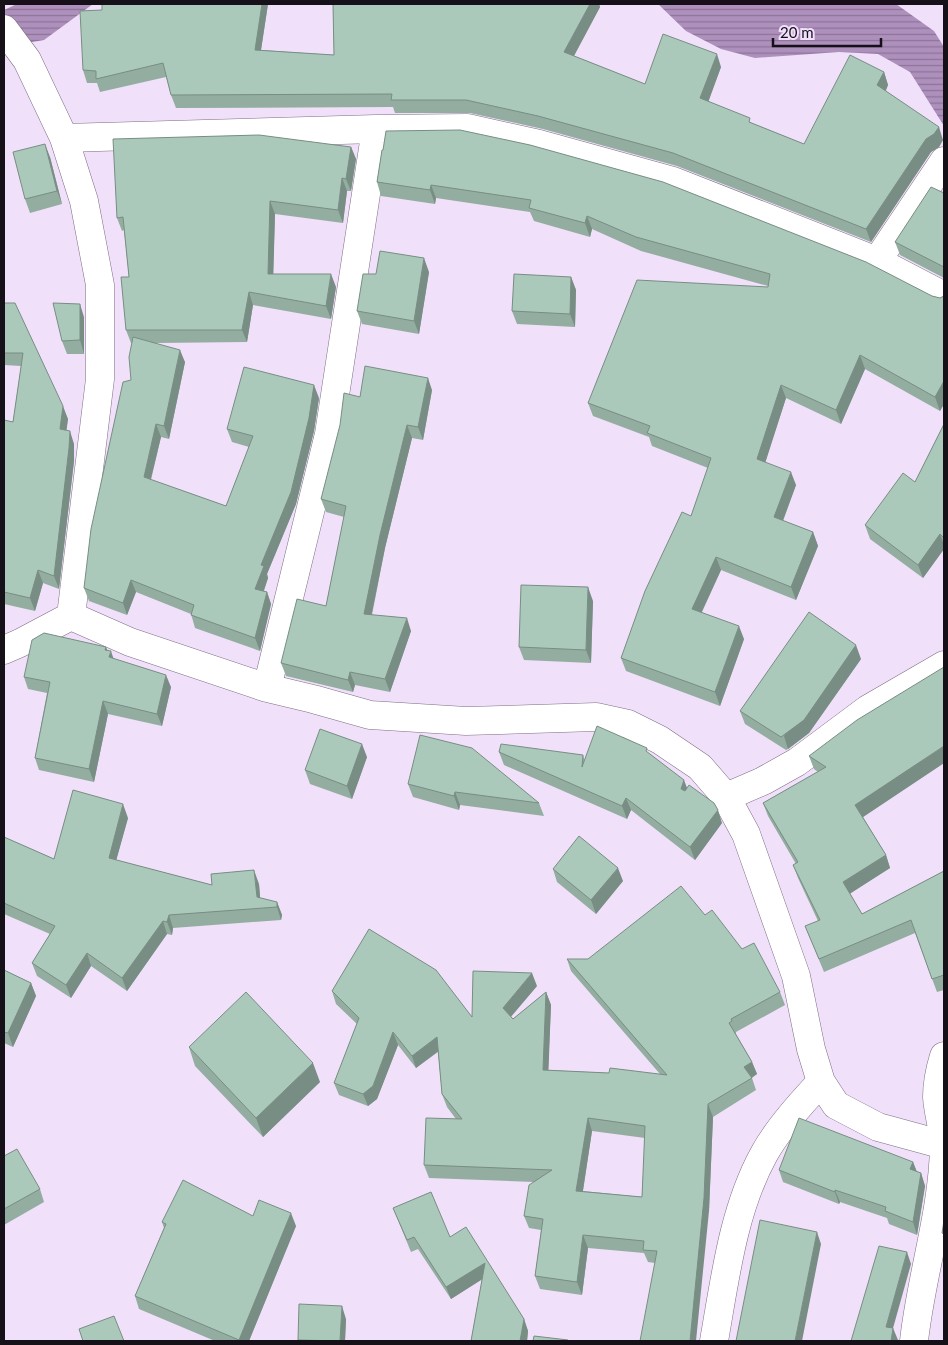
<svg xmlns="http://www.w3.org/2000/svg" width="948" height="1345" viewBox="0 0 948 1345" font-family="Lato,sans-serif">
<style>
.water{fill:url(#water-rules)}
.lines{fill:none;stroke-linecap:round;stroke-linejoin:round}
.street-casing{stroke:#7d6e84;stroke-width:29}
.street{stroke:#fff;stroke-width:28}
.wall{fill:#93ada1;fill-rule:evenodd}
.shaded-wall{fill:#788d83}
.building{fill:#abc9bb;stroke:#788d83;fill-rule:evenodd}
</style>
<defs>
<pattern id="water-rules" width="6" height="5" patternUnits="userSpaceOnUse" patternTransform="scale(1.25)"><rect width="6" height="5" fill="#ae90bc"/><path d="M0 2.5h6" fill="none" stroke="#8d7498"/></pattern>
</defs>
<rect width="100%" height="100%" fill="#f1e0fa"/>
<path class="water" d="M17 4H93L44 40 4 47V10Z
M658 4H896L934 31 944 47V126L910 72 878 54 839 52 755 58 721 49 686 31Z"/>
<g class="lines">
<g class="street-casing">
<path id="street" d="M4 29 27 60 64 138 84 201 100 285V379L71 616 130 642 267 688 313 699 370 715 466 721 596 717 628 724 660 740 700 767 726 797 746 834 796 976 811 1049 821 1082 836 1105 878 1127 944 1145
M64 138 376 129 467 128 539 144 673 181 877 261 944 296
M877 261 944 161
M4 650 20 643 71 616
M267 688 329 434 376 129
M726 797 763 781 797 762 868 709 944 665
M714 1341C725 1279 733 1210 764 1154 777 1130 802 1102 821 1082
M914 1341C921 1276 943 1212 944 1146 944 1130 938 1114 937 1097 937 1083 940 1069 944 1056"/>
</g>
<use href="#street" class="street"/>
</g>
<path class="wall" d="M268 4 261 50 334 55 333 4H599L600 7 574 56 645 84 721 67 708 101 752 123 804 144 884 72 888 85 886 91 943 140 939 147 931 152 871 242 677 166 543 129 470 113H395L393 107 176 108 171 95 166 77 100 92 97 83H87L83 70Z
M351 147 356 159 351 191H347L343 223 275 214 273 274 336 287 331 319 253 305 247 342 155 343 185 362 169 439 161 437 151 480 226 506 249 447 232 442 227 429 319 398 314 431 296 504 267 574 268 578 264 591 267 592 271 604 260 651 195 628 191 614 136 592 127 615 89 601 84 588 131 380 132 343H131L126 330 129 277 124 230 122 231 117 218Z
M382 150 932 296 940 298 944 296V404L940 411 865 369 841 424 786 398 765 462 796 485 783 521 813 532 818 546 796 600 721 570 702 612 744 639 720 706 626 671 621 658 691 516 708 468 652 446 649 437 593 416 588 403 768 287V286L641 251 592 229 590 237 534 221 530 212 436 198 435 204 381 196 377 182Z
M50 157 62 204 30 213 25 199Z
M944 193V278L900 255 895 242Z
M429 272 419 334 362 324 357 311 376 274Z
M571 277 576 290 575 327 517 324 512 311Z
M4 303 68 419 66 430 74 444V461L59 589 43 583 35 611 4 604V420L13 422 21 366 4 365Z
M84 317V354H67L62 341Z
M432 390 423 440 412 438 385 548 372 615 411 631 390 692 355 685 353 692 286 676 281 663 326 606 344 517 326 512 321 499 360 397Z
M944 424V549L923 578 870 539 865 525 915 482Z
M593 601 591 663 524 660 519 647Z
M108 650 113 658 171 687 162 726 108 714 94 782 39 770 35 758 47 693 28 689 24 677Z
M861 659 809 733 788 749 786 750 745 724 740 711Z
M499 752 583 755 585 761 650 754 687 788 722 823 695 860 631 810 627 819 504 765Z
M809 756 944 763 863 817 886 855 890 868 850 893 862 914 944 871V990L937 992 915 933 824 972 805 926 818 921 798 878 793 865 796 864 768 816 763 803 818 772 814 769Z
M367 757 352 799 310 784 305 770Z
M408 784 539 803 544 816 460 805 459 810 413 797Z
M128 818 116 860 212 885 259 884 260 898 277 902 282 915 281 920 173 928 172 935 167 934 127 991 91 966 71 998 37 976 32 963 50 934 4 914V837L54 859Z
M553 869 623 881 596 914 557 882Z
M705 915 742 949 780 992 785 1005 736 1032V1034L752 1062 757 1074 752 1078 756 1090 713 1117 709 1211 655 1263 648 1262 644 1253 588 1248 582 1295 540 1289 535 1276 541 1230 529 1228 524 1216 534 1182 429 1178 424 1165 456 1119 447 1107 442 1094 438 1052 416 1068 398 1045 377 1099 368 1106 339 1095 334 1083 357 1024 336 1004 332 991 472 1017 537 986 511 1017 513 1019 546 992 551 1005 548 1070 609 1073 660 1074 571 971 567 959H588ZM592 1131 645 1138 642 1197 583 1191Z
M4 970 31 983 36 996 13 1047 4 1043Z
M189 1047 320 1082 263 1137 195 1066Z
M4 1156 40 1189 44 1202 4 1225Z
M913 1162 917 1172 921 1173 925 1186 917 1235 889 1224 887 1218 840 1202 839 1204 783 1182 779 1170Z
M393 1208 450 1237 524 1319 528 1331 527 1341H471L482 1279 451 1299 418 1249 411 1252Z
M253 1216 296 1226 249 1341H215L139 1309 135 1296 164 1228 162 1222Z
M346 1319 345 1341H299L298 1340Z"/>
<path class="shaded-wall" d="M262 4H268L259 63 255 50Z
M590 4H599L600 7 569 65 564 52Z
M717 54 721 67 705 111 700 98Z
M884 72 888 85 882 98 877 85Z
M939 127 943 140 939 147 931 152 871 242 866 229 926 139Z
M45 144 50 157 62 204 57 191Z
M351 147 356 159 351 191 346 179Z
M342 178 347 191 343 223 338 210Z
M431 185 436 198 435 204 430 190Z
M270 201 275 214 273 287 268 274Z
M587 216 592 229 590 237 585 223Z
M424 258 429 272 419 334 414 321Z
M331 274 336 287 331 319 326 306Z
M571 277 576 290 575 327 570 314Z
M249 292 253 305 247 342 242 330Z
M80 304 84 317V354L80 340Z
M180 350 185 362 169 439 164 426Z
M860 355 865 369 841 424 836 410Z
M428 378 432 390 423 440 418 427Z
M944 381V404L940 411 935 397Z
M314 385 319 398 314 431 296 504 267 574 268 578 260 601 255 589 261 565Z
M781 385 786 398 762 473 757 459Z
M63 406 68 419 65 442 60 429Z
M156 424 161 437 148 490 144 477Z
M407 425 412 438 385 548 369 627 364 614 380 535Z
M70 431 74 444V461L59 589 54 576Z
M791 472 796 485 779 531 774 517Z
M813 532 818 546 796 600 791 587Z
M940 534 944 545V549L923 578 918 565Z
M716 557 721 570 697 622 692 609Z
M38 570 43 583 35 611 30 598Z
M131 580 136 592 127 615 123 603Z
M588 587 593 601 591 663 586 650Z
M267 592 271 604 260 651 255 638Z
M407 618 411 631 390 692 385 679Z
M739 626 744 639 720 706 715 692Z
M856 645 861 659 809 733 788 749 784 736Z
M106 647 110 656 111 651 115 663 114 669 105 650Z
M350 672 355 685 353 692 348 680Z
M166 675 171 687 162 726 157 714Z
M103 701 108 714 94 782 89 769Z
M362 744 367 757 352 799 347 786Z
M944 746V763L860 819 855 805Z
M684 780 689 793 681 789Z
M455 792 460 805 459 810 454 796Z
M626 798 631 810 627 819 622 806Z
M123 804 128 818 113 872 109 858Z
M718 810 722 823 695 860 690 847Z
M886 855 890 868 848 895 843 882Z
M618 868 623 881 596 914 591 900Z
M254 870 259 884 261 908 257 897Z
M277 902 282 915 281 920 277 907Z
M169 915 173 928 172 935 167 922Z
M163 921 167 934 127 991 122 978Z
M87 953 91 966 71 998 66 985Z
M532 973 537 986 507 1021 503 1008Z
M31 983 36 996 13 1047 8 1033Z
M546 992 551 1005 548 1082 543 1070Z
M393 1032 398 1045 377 1099 368 1106 363 1094Z
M437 1037 441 1049 416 1068 412 1056Z
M752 1062 757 1074 749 1079 744 1067Z
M313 1063 320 1082 263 1137 256 1118Z
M708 1104 713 1117 709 1211 696 1341H690Z
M588 1118 592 1131 581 1203 576 1191Z
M913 1162 918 1175 910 1169Z
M921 1173 925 1186 917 1235 913 1222Z
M835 1190 840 1202 839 1204 835 1192Z
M291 1213 296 1226 249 1341H239V1340Z
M817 1232 821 1244 802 1341H795Z
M583 1235 588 1248 582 1295 577 1282Z
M907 1252 911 1264 890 1339 886 1327Z
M485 1263 489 1275 451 1299 446 1287Z
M342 1306 346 1319 345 1341H340Z
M524 1319 528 1331 527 1341H520Z
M893 1328 898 1340 897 1341H891Z"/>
<path class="building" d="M102 4H262L255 50 334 55 333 4H590L564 52 645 84 663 34 717 54 700 98 750 118 749 122 804 144 850 55 884 72 877 85 939 127 934 134 926 139 866 229 673 153 538 116 466 100H391L392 94 171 95 163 63 96 79V71L83 70 80 11 102 10Z
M460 130 530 145 663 182 866 262 932 296 940 298 944 296V381L935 397 860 355 836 410 781 385 757 459 791 472 774 517 813 532 791 587 716 557 692 609 739 626 715 692 621 658 645 591 682 512 691 516 711 458 647 433 650 426 588 403 637 280 768 287 770 274 636 237 587 216 585 223 529 208 531 200 431 185 430 190 377 182 382 150H383L386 131Z
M259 135 351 147 346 179 342 178 338 210 270 201 268 274H331L326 306 249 292 242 330H126L121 277H129L123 217 117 218 113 139Z
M45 144 57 191 25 199 13 152Z
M931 187 944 193V267L895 242Z
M380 251 424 258 414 321 357 311 363 274H376Z
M514 274 571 277 570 314 512 311Z
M4 303H15L63 406 60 429 70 431 69 448 54 576 38 570 30 598 4 592V420L13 422 23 353H4Z
M53 303 80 304V340L62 341Z
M133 337 180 350 164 426 156 424 144 477 226 506 253 436 227 429 244 367 314 385 309 418 291 492 261 565 264 566 255 589 267 592 255 638 191 615 194 605 131 580 123 603 84 588 91 529 123 382 131 380 129 357Z
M365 366 428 378 418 427 407 425 380 535 364 614 407 618 385 679 350 672 348 680 281 663 297 599 326 606 346 506 321 499 340 425 344 393 360 397Z
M944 424V538L940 534 918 565 865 525 903 473 915 482Z
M521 585 588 587 586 650 519 647Z
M809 612 856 645 804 720 781 737 740 711Z
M44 633 106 647 105 650 111 651 109 657 166 675 157 714 103 701 89 769 35 758 50 682 24 677 32 640Z
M944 667V746L855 805 886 855 843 882 862 914 944 871V975L932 979 911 920 819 959 805 926 820 920 793 865 798 862 763 803 826 767 809 756 857 720Z
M597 726 647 748 646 751 684 780 681 789 685 791 689 785 714 803 718 810 690 847 626 798 622 806 499 752 501 744 583 755 582 767Z
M320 729 362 744 347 786 305 770Z
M420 735 472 748 539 803 455 792 454 796 408 784Z
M73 790 123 804 109 858 212 885 211 874 254 870 257 897 277 902V907L169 915 167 922 163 921 122 978 87 953 66 985 32 963 55 926 4 903V837L54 859Z
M579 836 618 868 591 900 553 869Z
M681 886 705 915 712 910 742 949 754 943 780 992 731 1019 732 1021 729 1023 752 1062 744 1067 752 1078 708 1104 704 1198 690 1341H640L657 1251 643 1250 644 1241 583 1235 577 1282 535 1276 543 1219 524 1216 529 1185 552 1170 424 1165 426 1118 462 1119 442 1094 437 1037 412 1056 393 1032 373 1086 363 1094 334 1083 359 1018 332 991 369 929 436 970 472 1017 473 971 532 973 503 1008 513 1019 546 992 543 1070 609 1073 610 1068 667 1075 567 959H588ZM588 1118 645 1126 642 1197 576 1191Z
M4 970 31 983 8 1033 4 1032Z
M246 992 313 1063 256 1118 189 1047Z
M799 1118 913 1162 910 1169 921 1173 913 1222 885 1211 886 1207 835 1190V1192L779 1170Z
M17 1149 40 1189 4 1209V1156Z
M183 1180 253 1216 259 1200 291 1213 239 1340 135 1296 166 1224 162 1222Z
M431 1192 450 1237 466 1227 524 1319 520 1341H471L485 1263 446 1287 414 1237 407 1240 393 1208Z
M760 1220 817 1232 795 1341H736Z
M944 1221V1234L942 1233Z
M879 1246 907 1252 886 1327 893 1328 891 1341H851Z
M299 1304 342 1306 340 1341 298 1340Z
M114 1316 124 1341H83L79 1329Z
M534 1336 568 1340V1341H533Z"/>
<rect width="948" height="1345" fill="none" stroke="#161019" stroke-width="10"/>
<path d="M773 38v8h108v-8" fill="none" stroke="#161019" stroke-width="2.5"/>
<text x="780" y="38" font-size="15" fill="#161019" stroke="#f1e0fa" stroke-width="4" paint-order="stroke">20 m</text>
</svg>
